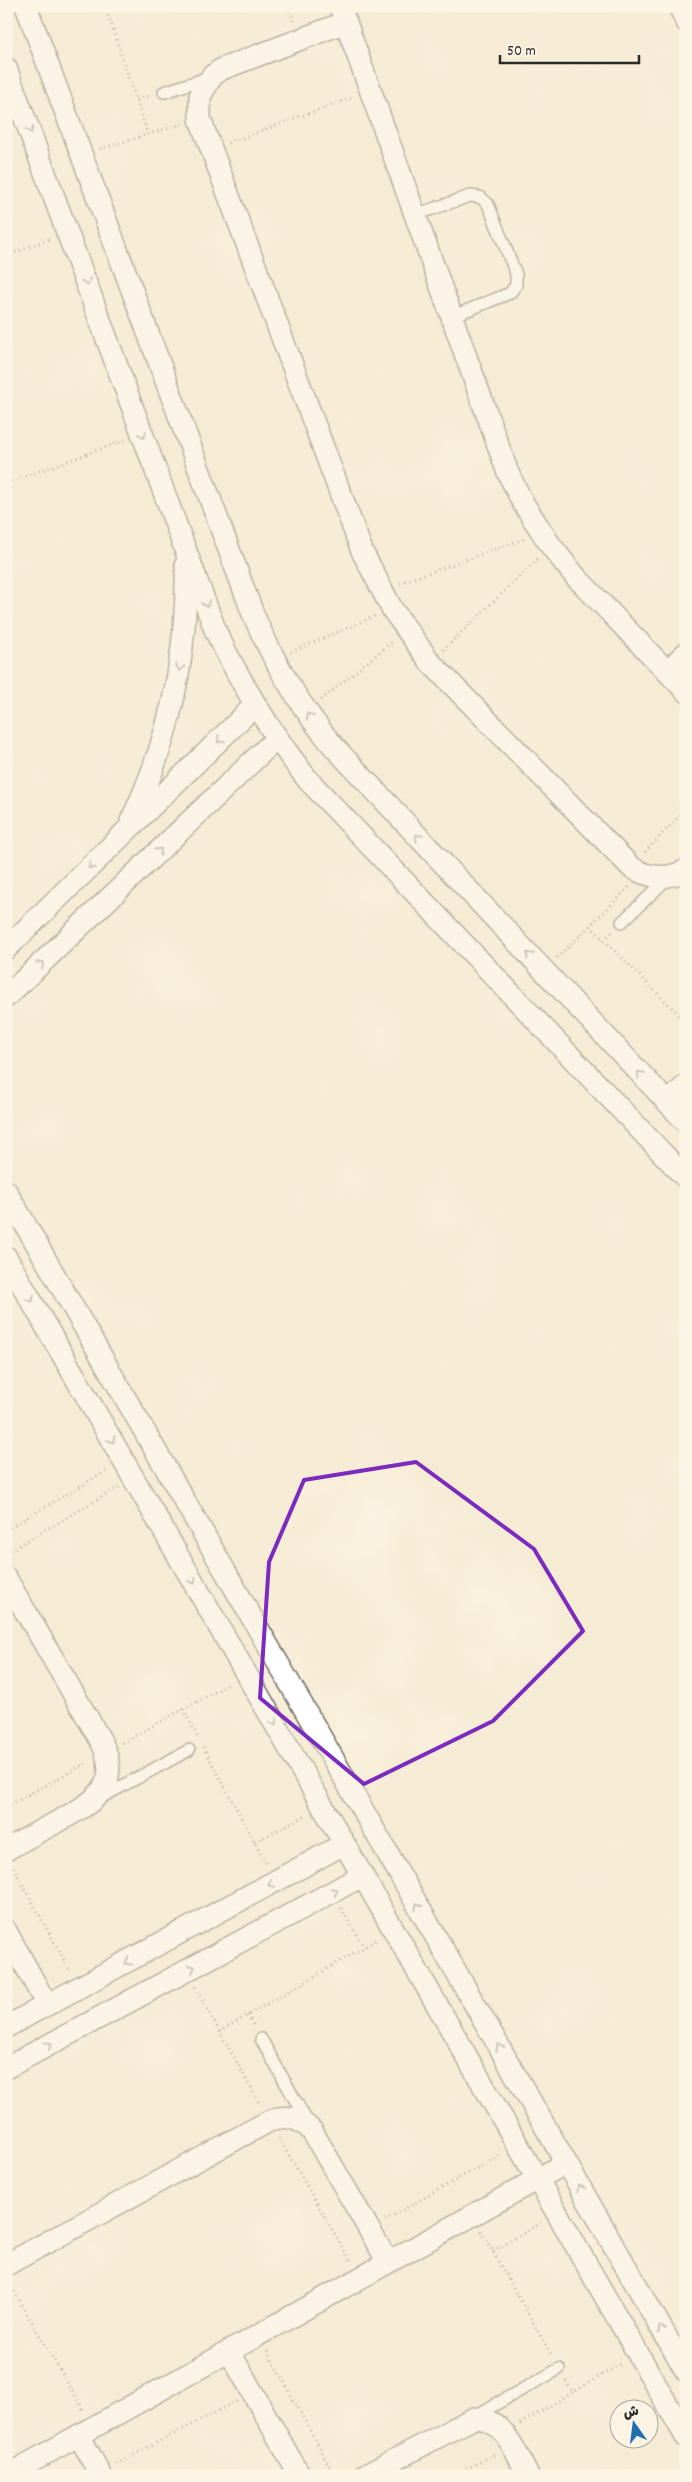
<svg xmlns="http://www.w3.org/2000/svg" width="692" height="2482" viewBox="0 0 692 2482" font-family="Dekko,'Playpen Sans Arabic',sans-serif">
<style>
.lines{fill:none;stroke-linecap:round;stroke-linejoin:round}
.lane-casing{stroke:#726e66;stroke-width:14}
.street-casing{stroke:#726e66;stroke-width:24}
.path{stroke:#726e66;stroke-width:3;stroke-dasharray:1 4;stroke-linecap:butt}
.lane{stroke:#fff;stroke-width:11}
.street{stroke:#fff;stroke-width:21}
.oneway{stroke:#a0a0a0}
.marked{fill:none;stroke:#7b2cbf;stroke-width:4;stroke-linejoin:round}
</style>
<rect width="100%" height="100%" fill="#fcf5e5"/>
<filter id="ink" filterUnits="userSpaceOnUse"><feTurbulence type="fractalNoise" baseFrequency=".02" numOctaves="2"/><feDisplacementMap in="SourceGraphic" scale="10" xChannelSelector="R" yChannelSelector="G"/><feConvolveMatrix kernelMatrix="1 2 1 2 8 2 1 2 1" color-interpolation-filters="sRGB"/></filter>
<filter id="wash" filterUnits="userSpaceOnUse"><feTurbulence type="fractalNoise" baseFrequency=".0096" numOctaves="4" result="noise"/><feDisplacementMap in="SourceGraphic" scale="20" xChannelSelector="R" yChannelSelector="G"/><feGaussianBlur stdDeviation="1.12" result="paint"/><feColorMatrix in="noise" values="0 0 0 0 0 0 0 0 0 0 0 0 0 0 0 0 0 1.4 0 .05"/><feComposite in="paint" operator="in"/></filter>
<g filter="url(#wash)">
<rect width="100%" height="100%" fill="#f6ebd3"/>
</g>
<g filter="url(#ink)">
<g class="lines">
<g class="lane-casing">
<path id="lane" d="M164 92 210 77
M415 215 470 196 480 197 488 204 516 274V285L510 293 451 317
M622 922 669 877
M102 1797 189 1750
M261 2039 308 2123
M473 2417 559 2369"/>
</g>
<g class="street-casing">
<path id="street" d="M26 6 253 614C274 663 300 707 335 748L686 1122
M340 6 508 473 523 503 551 546 575 576 686 691
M679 6 686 21
M346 22 222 69 212 76 200 96V119L362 551 392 609 430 662 631 867C648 878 667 880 686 870
M6 68 216 632C242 686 271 733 308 780L686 1178
M667 671 686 653
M131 821C170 740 188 654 186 564
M6 949 254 706
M6 997 276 739
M668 1103 686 1085
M6 1191 686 2371
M6 1257 686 2437
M6 1578 101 1741C124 1787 92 1803 57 1822 40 1831 23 1840 6 1850
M6 1931 47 2005
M6 2027 344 1844
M6 2068 362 1876
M6 2265 269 2121C286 2114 300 2118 312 2131L388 2262
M229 2351 300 2476
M79 2435 101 2476
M6 2476 566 2163
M364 2476 474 2418C506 2419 515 2452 528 2476"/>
</g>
<path class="path" d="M105 6 148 135
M288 6 294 22
M47 10 58 6
M137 100 150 96
M228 143 354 97
M100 149 182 124
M6 256 49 239
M6 483 126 440
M400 583 524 539
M443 650 538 559
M291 652 375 616
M321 700 392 642
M645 852 686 809
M590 926 686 1022
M604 940 613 931
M557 958 629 887
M6 1530 108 1470
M6 1553 119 1487
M183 1709 199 1740
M122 1743 231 1683
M203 1747 267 1865
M6 1807 88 1762
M255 1842 306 1815
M13 1867 70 1971
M341 1908 364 1947
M195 1987 260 2104
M248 2015 255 2028
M219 2032 378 1939
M279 2138 351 2262
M385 2220 502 2154
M481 2231 552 2356
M493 2251 541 2223
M9 2283 84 2411
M267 2351 335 2476
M566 2381 573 2393
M520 2424 622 2363
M116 2464 237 2401
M453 2476 495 2454"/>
<use href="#lane" class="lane"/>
<use href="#street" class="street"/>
</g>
<defs><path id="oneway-chevron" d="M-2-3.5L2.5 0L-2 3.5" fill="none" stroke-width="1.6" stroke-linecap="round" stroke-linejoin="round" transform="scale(1.25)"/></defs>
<g class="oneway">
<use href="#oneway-chevron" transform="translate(30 130) rotate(69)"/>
<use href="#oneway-chevron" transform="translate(87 282) rotate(70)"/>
<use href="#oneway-chevron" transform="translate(143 435) rotate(70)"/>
<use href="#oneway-chevron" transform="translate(206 604) rotate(70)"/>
<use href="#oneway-chevron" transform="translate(180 668) rotate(100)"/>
<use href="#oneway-chevron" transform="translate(309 716) rotate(-126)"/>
<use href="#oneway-chevron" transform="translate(220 740) rotate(136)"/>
<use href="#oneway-chevron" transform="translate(418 837) rotate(-133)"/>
<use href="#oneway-chevron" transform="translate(159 851) rotate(-44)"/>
<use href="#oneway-chevron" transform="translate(91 866) rotate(136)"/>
<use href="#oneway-chevron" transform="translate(529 955) rotate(-133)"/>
<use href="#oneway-chevron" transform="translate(41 964) rotate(-44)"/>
<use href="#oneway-chevron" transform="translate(640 1074) rotate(-133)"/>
<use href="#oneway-chevron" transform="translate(31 1299) rotate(60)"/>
<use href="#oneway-chevron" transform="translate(112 1440) rotate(60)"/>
<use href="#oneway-chevron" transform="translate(193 1581) rotate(60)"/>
<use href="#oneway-chevron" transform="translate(274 1722) rotate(60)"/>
<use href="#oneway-chevron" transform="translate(271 1884) rotate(152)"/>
<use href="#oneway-chevron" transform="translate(335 1891) rotate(-29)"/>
<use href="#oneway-chevron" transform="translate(418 1906) rotate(-120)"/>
<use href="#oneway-chevron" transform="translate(128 1962) rotate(152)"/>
<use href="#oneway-chevron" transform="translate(192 1968) rotate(-28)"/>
<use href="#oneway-chevron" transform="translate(49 2045) rotate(-28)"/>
<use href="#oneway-chevron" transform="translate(499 2047) rotate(-120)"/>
<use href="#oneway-chevron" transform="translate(580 2188) rotate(-120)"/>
<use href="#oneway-chevron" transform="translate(661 2329) rotate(-120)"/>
</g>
</g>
<path d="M0 0H692V2482H0ZM416 1462 534 1549 583 1631 493 1721 364 1784 260 1698 269 1562 304 1480Z" fill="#f6ebd3" fill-opacity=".55" fill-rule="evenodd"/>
<path class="marked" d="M416 1462 534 1549 583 1631 493 1721 364 1784 260 1698 269 1562 304 1480Z"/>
<rect width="692" height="2482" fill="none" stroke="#fcf5e5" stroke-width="25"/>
<g transform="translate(634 2424) rotate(346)"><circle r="24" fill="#fcf5e5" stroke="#a8a49b"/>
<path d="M0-4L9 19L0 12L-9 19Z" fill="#1f6fb2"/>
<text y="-8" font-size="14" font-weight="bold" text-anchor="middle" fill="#2b2b2b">ش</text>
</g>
<path d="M500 55v8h139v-8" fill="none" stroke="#2b2b2b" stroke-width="2.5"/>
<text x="507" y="55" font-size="15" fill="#2b2b2b" stroke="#fcf5e5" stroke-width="4" paint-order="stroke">50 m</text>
</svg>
